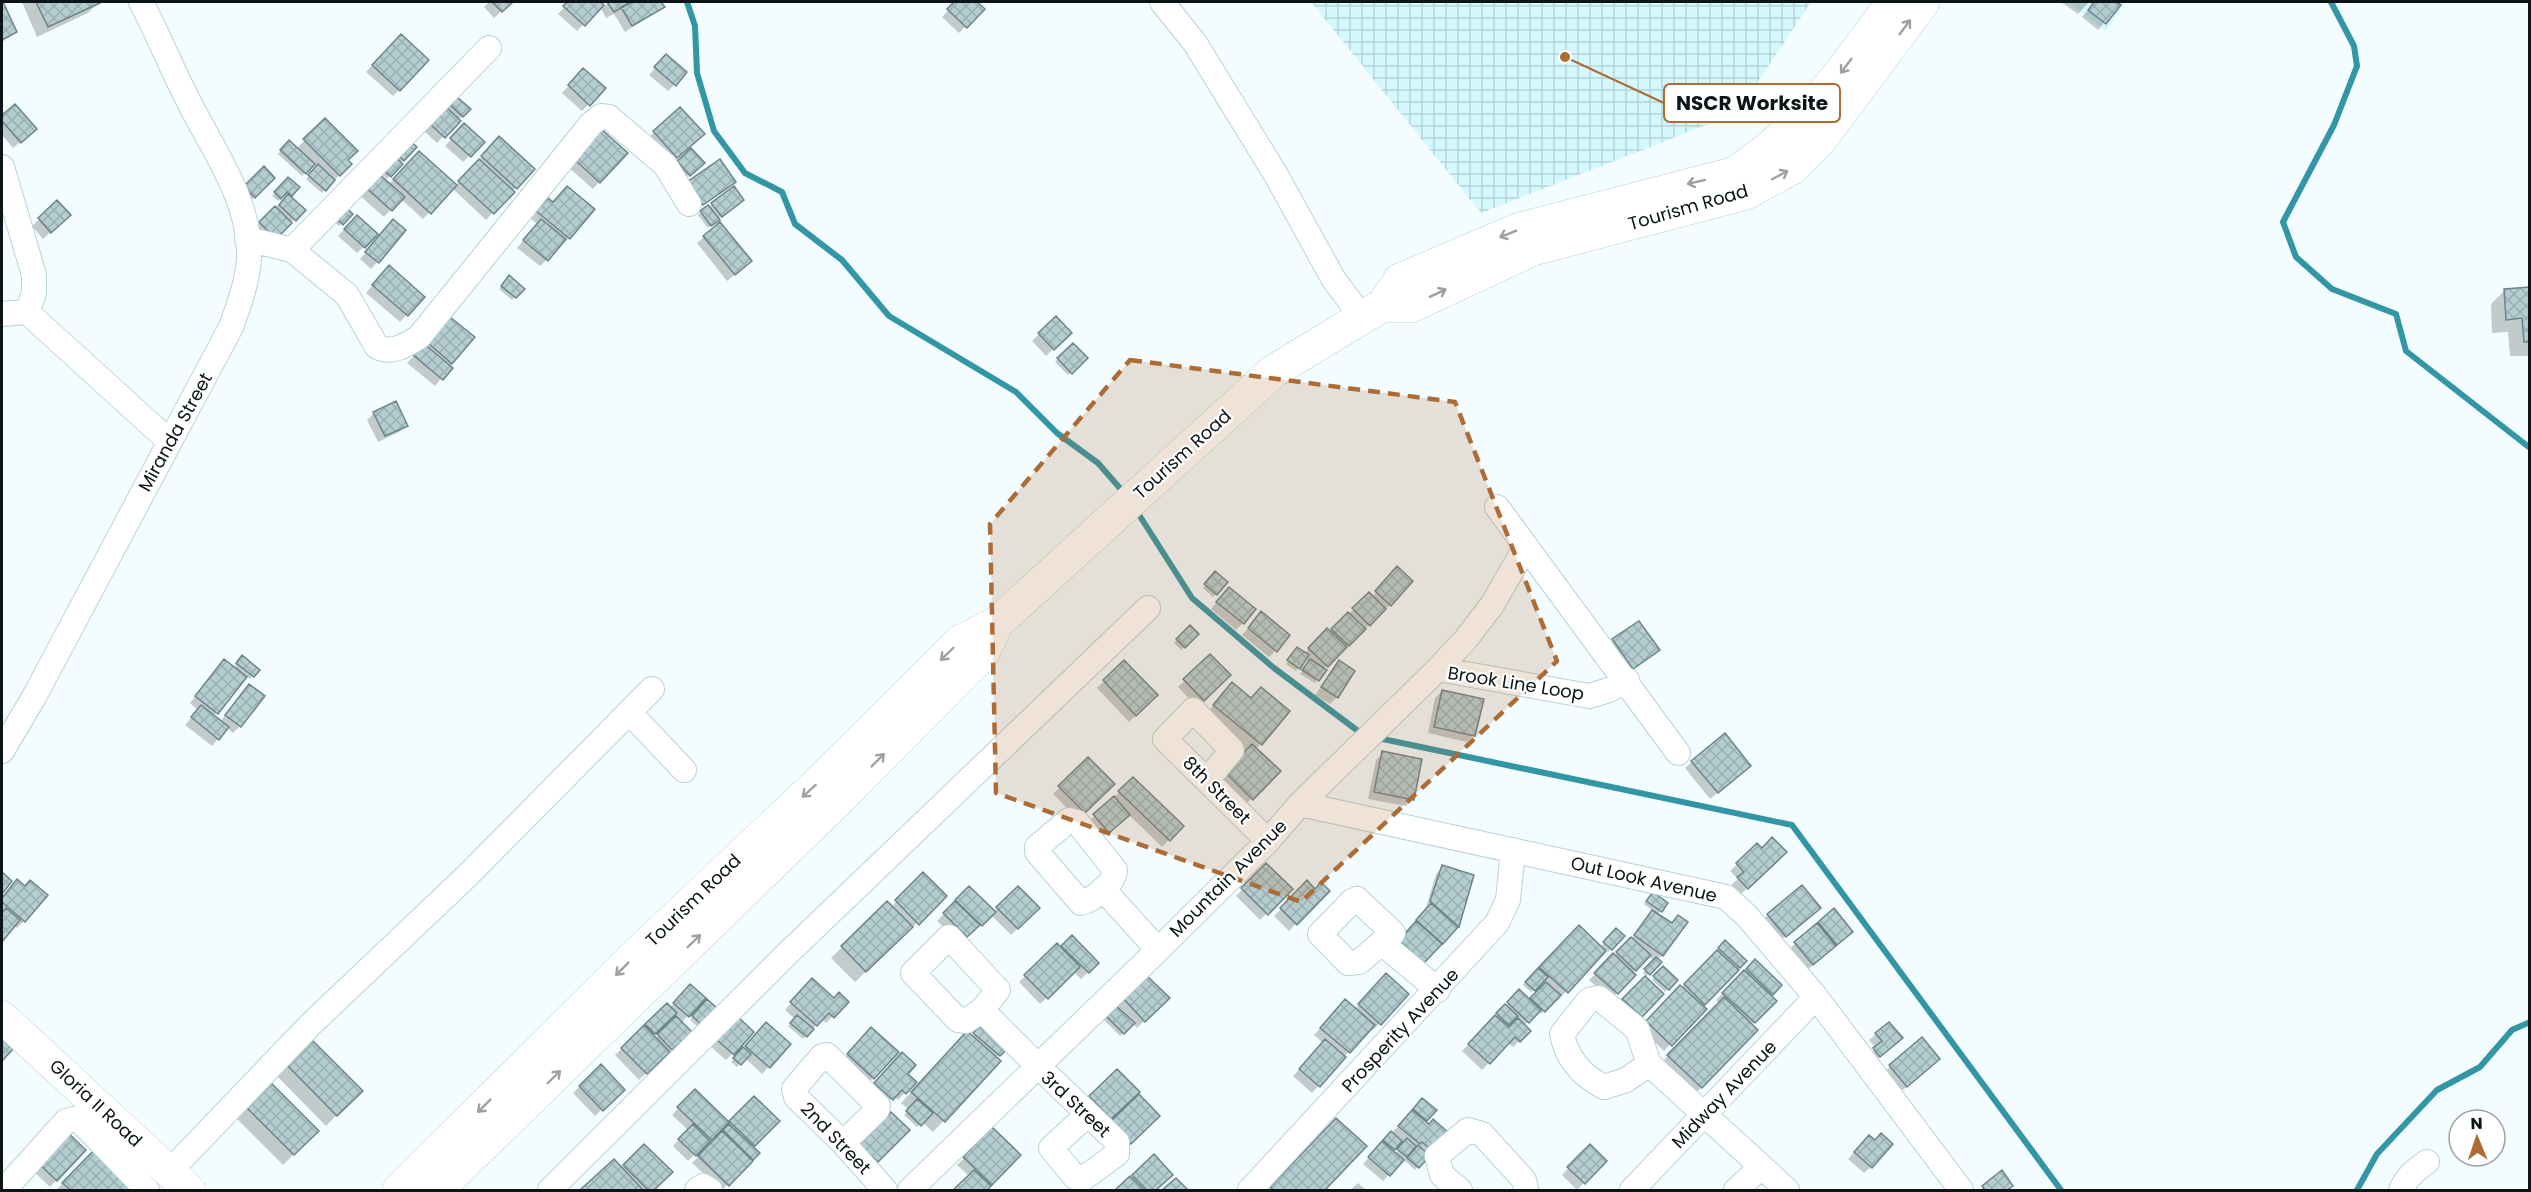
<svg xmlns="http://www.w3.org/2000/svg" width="2531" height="1192" viewBox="0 0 2531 1192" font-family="Poppins,sans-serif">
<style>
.built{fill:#d4f8fe}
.industrial{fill:url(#industrial-grid)}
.shadow{fill:#0003;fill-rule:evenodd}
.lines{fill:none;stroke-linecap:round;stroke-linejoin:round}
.stream{stroke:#3296a5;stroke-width:6}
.building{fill:url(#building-cross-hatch);stroke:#6d8589;stroke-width:1.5}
.minor-casing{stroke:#b8d2d6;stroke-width:26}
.tertiary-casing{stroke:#b8d2d6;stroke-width:33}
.secondary-casing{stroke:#b8d2d6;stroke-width:34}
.minor{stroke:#fff;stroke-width:24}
.tertiary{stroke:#fff;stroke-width:32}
.secondary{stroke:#fff;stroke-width:33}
.oneway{stroke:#9da1a2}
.marked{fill:#ad6c36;fill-opacity:0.2;stroke:#ad6c36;stroke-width:4.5;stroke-dasharray:12 8;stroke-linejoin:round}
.labels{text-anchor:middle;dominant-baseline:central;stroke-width:4.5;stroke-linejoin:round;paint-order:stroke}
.street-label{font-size:18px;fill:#0b1416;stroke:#fff}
.leader{fill:none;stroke:#ad6c36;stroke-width:2}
.callout-dot{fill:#ad6c36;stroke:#fff;stroke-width:2}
.callout{fill:#fff;stroke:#ad6c36;stroke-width:2}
.callout-label{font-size:20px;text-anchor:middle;font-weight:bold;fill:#0b1416}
</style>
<defs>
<pattern id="industrial-grid" width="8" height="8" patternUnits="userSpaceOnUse" patternTransform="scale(1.5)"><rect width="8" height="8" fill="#d4f8fe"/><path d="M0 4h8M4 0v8" fill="none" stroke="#b5d4d9"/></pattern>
<pattern id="building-cross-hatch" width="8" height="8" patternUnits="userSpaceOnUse" patternTransform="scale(1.5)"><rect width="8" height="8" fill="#b3cdd1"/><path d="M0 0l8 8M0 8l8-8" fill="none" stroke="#99afb3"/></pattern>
</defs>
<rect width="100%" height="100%" fill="#f3fdff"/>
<path class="built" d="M2068 2H2126L2106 31Z"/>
<path class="industrial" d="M1311 2H1811L1737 113 1481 213Z"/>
<path class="shadow" d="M2 2 16 32 2 42Z
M22 2H99L88 13 37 37Z
M489 2H511L494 18 484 7Z
M569 2H597L603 7 609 2H660L663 7 625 32 614 14 606 18 600 7 577 31 558 14Z
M956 2H975L983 9 959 33 942 17Z
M2061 2H2089L2078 14Z
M2095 2H2114L2119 5 2098 30 2082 17Z
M394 42 399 90 393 96 366 72Z
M660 62 674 85 668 91 649 75Z
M583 70 604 89 582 111 562 93Z
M457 99 469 109 437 143 423 130Z
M15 106 28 135 13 148 2 135V117Z
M325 120 350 164 322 193 306 179 317 167 314 163 302 176 278 154 289 142 296 149Z
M464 125 483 142 463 162 445 146Z
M654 132 696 141 670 164 648 139Z
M593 137 599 182 593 189 567 166Z
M499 138 533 169 486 220 452 188 423 219 401 199 384 217 358 194 377 174 389 184 419 153 455 186Z
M415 147 387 179 380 172 394 157Z
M691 150 703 163 686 177 675 165Z
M273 178 251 200 242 190Z
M288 179 297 187 289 196 304 210 268 245 253 230 291 192 278 201 272 196Z
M57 202 62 222 43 239 32 226Z
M740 202 708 228 698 215 712 204Z
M541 207 569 238 540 266 517 248 537 224 531 219Z
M351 214 339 226 332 220Z
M350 223 364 247 357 253 338 236Z
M386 228 404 231 371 269 360 259Z
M704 237 743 268 727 281 697 243Z
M382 274 423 297 400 322 366 293Z
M509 277 523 289 512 300 499 289Z
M2530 284V356H2510L2508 332 2492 333 2491 304 2505 290 2527 289Z
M1056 318 1070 333 1046 356 1032 341Z
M443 326 473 338 435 386 407 363Z
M1073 345 1086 358 1068 375 1055 362Z
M374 413 406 425 399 432 378 442 367 420Z
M1391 575 1390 605 1323 669 1315 683 1300 674 1309 662 1305 658 1296 671 1286 664 1294 652 1304 654 1327 630 1330 633 1369 594 1372 597Z
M1213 576 1216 594 1213 597 1203 588Z
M1222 596 1243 623 1236 630 1211 609Z
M1255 620 1275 651 1269 657 1242 635Z
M1639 623 1658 650 1625 675 1606 647Z
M1190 627 1197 634 1181 650 1174 643Z
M1210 656 1229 675 1196 706 1178 687Z
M242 657 258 670 250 679 246 676 213 717 220 722 242 693 240 726 233 733 227 728 212 746 185 725 198 710 190 703 217 668H233Z
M1124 662 1156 695 1129 722 1097 688Z
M1339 662 1337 697 1330 704 1315 695Z
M1442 691 1474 735 1467 742 1428 733 1435 698Z
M1222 695 1261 744 1255 749 1279 771 1245 805 1219 780 1247 751 1204 716Z
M1383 753 1413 799 1406 806 1368 799 1376 760Z
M1088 759 1113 784 1078 819 1053 794Z
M1692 762 1743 772 1710 799 1685 768Z
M1133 779 1182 826 1162 847 1128 814 1101 838 1088 822Z
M1757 845 1762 850 1785 852 1740 895 1731 885 1738 879 1730 871Z
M1266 865 1291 889 1260 920 1236 896Z
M1443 867 1458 925 1416 969 1393 948 1425 911 1436 874Z
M923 874 945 896 855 982 831 958 887 903 891 907Z
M1307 883 1315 891H1328L1289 931 1274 916Z
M25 887 46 895 24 921 17 928 14 925 2 940V899L11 888Z
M969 888 993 912 1018 888 1038 908 1011 935 991 915 960 943 937 921Z
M1650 896 1661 911 1657 914 1670 924 1678 917 1662 955 1657 960 1660 962 1645 978 1662 994 1634 1023 1617 1007 1646 976 1643 973 1654 961 1648 956 1610 1000 1589 980 1631 939 1653 911 1644 904Z
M1834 911 1844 938 1806 971 1788 950Z
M1812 914 1778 942 1761 922 1768 915Z
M1616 930 1623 936 1608 952 1606 950 1556 1002 1554 1000 1541 1014 1538 1011 1524 1026 1529 1031 1513 1047 1508 1043 1482 1070 1462 1051 1519 992 1529 1001 1541 989 1538 986 1531 992 1523 985 1568 938 1600 947ZM1512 1020 1515 1023 1509 1029 1506 1026Z
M1072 938 1097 963 1081 979 1074 972 1040 1004 1019 982 1057 945 1060 949Z
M1725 942 1745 961 1664 1051 1641 1029Z
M1755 961 1780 985 1769 996 1774 1001 1751 1025 1756 1030 1691 1098 1658 1066 1719 1003 1716 1000Z
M1663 968 1676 980 1665 992 1652 980Z
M1380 982V1023L1373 1030 1370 1028 1312 1093 1293 1076 1323 1043 1314 1035 1338 1008 1354 1010Z
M805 987 834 999 847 1002 826 1023 822 1019 803 1039 788 1026 795 1019 785 1010Z
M683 993 704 998 681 1023 689 1032 639 1080 615 1055 667 1005 670 1008ZM672 1015 676 1018 655 1039 652 1035Z
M1123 998H1168L1137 1028 1133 1023 1120 1036 1101 1017Z
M707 1001 715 1008 698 1027 690 1020Z
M730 1025 733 1053 726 1060 711 1047Z
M980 1028 1004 1050 996 1058 999 1061 933 1132 922 1122 917 1127 904 1115 909 1110 901 1103 956 1043 972 1037Z
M759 1031 789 1044 762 1074 745 1058 737 1067 731 1062Z
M1876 1034 1894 1045 1873 1063 1867 1056 1876 1048 1869 1040Z
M865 1036 873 1078 866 1084 841 1062Z
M309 1039 360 1091 326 1126 274 1073Z
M1922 1039 1932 1066 1899 1093 1883 1073Z
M895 1061 915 1082 898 1100 894 1096 886 1105 869 1090Z
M601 1067 623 1090 595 1116 573 1093Z
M1117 1071 1158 1116 1123 1150 1083 1104Z
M266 1080 317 1131 283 1165 232 1114Z
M695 1091 728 1124 754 1098 778 1121 752 1147 758 1153 722 1190 692 1163 707 1148 704 1145 688 1161 673 1146 688 1130 672 1115ZM722 1127 725 1130 722 1133 719 1131Z
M1422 1100 1435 1110 1424 1122 1428 1126 1433 1121 1428 1156 1415 1170 1403 1159 1383 1181 1363 1164ZM1400 1140 1403 1143 1395 1154 1391 1151Z
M992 1130 1019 1155 985 1190H955L969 1176 957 1165Z
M1325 1130 1365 1146 1323 1190H1268Z
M1862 1144 1871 1167 1864 1173 1848 1159Z
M644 1146 670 1172 652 1190H582L614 1161 621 1169Z
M1590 1146 1605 1161 1577 1190 1562 1175Z
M84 1150 50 1187 30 1168Z
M93 1153 133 1190H56Z
M1154 1157 1171 1175 1154 1190H1117Z
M2001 1172 2011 1186 2006 1190H1980Z
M1358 1183 1366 1190H1350Z"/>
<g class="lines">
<path class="stream" d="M687 2 695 26 697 73 714 131 745 173 782 192 795 224 842 260 889 316 1016 392 1057 433 1098 463 1125 494
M2331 2 2354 46 2357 66 2334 125 2283 222 2296 257 2332 289 2396 314 2406 351 2530 448
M1136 510 1192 598 1274 668 1362 734
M1378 738 1792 825 2061 1190
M2357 1190 2377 1154 2437 1090 2480 1067 2512 1030 2530 1022"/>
</g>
<path class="building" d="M3 2 17 32 2 40V3Z
M36 2H100V3L48 27Z
M492 2H513L502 12Z
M567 2H600L604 5 585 26 563 6Z
M607 2H632L614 12Z
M631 2H661L665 7 632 26 621 7Z
M954 2H977L985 9 967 28 947 9Z
M2094 2H2116L2121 5 2106 24 2088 10Z
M401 34 429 60 400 91 372 65Z
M666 54 687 72 676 86 654 67Z
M583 68 606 88 590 106 568 85Z
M457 97 471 109 463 117 450 105Z
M15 104 37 129 21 143 2 121V115Z
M444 105 461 121 445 138 428 122Z
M680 107 705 134 677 158 653 131Z
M325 118 358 151 348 160 352 164 340 176 303 139Z
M464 123 485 142 471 157 450 138Z
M600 128 628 153 600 183 573 158Z
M499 136 535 169 517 189 481 156Z
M289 140 315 164 306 174 280 150Z
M409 140 417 147 404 161 396 153Z
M691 148 705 163 690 176 677 161Z
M419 151 457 185 431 214 393 179Z
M394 156 403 164 391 177 382 169Z
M479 159 515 192 494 214 458 181Z
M720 159 736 182 703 205 687 182Z
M318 164 335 180 326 191 308 175Z
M264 166 275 178 255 198 244 186Z
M377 172 405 197 392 211 364 186Z
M288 177 300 187 292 196 287 192 281 199 274 192Z
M567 186 595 209 570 239 536 211 548 198 553 202Z
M734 186 744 200 722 217 711 203Z
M288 194 306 210 296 221 279 205Z
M57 200 71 215 51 233 38 218Z
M343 205 353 214 343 225 334 216Z
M708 205 720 220 711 226 700 211Z
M275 206 292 223 276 239 259 222Z
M357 215 378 234 365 248 344 229Z
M393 219 406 230 379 263 365 252Z
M541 219 566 239 548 261 523 240Z
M720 222 752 261 735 275 703 236Z
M389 265 425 297 408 316 372 285Z
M509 275 525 289 516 298 501 286Z
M2530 287V342H2524L2522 318 2506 320 2504 289Z
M1056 316 1072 333 1054 350 1038 333Z
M450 317 475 337 452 364 428 343Z
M423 343 453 368 443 380 413 355Z
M1073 343 1088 358 1072 374 1057 358Z
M396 401 408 426 385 436 373 412Z
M1397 566 1413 581 1391 606 1375 591Z
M1215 571 1228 582 1217 595 1204 584Z
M1229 587 1256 609 1244 624 1216 602Z
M1369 592 1386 609 1370 626 1352 608Z
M1261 611 1290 635 1277 652 1248 628Z
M1348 612 1366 629 1349 646 1331 629Z
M1639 621 1660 650 1633 669 1612 639Z
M1190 625 1199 634 1185 648 1176 639Z
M1327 628 1347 647 1328 667 1308 648Z
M1297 647 1309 655 1300 669 1287 660Z
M1210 654 1231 675 1204 701 1183 679Z
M242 655 260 670 254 677 236 663Z
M224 659 247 677 218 714 195 696Z
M1310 659 1327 670 1319 681 1302 670Z
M1124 660 1158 695 1136 716 1103 680Z
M1339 660 1355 671 1338 698 1321 687Z
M1232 682 1251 698 1261 687 1290 711 1262 745 1213 705Z
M249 684 265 696 241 727 225 715Z
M1442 690 1484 699 1475 736 1434 727Z
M201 705 229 727 219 740 191 717Z
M1725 733 1751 766 1718 793 1691 761Z
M1252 744 1281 771 1253 800 1225 772Z
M1382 751 1422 759 1414 800 1374 792Z
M1088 757 1115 784 1085 813 1058 786Z
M1133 777 1184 826 1170 841 1118 791Z
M1114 796 1130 815 1109 833 1093 814Z
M1772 837 1787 852 1748 889 1737 877 1744 872 1736 863 1757 843 1762 848Z
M1266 863 1293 889 1268 915 1241 888Z
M1442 865 1474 875 1459 927 1430 901Z
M2 872 12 881 2 894Z
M923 872 947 896 919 925 895 900Z
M17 879 25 886 30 880 48 895 25 922 2 902V898Z
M1307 880 1315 889 1321 882 1330 891 1297 925 1280 908Z
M1802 885 1821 908 1786 937 1767 914Z
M969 886 996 912 982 926 955 900Z
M1018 886 1040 908 1018 929 996 907Z
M1653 892 1668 903 1662 912 1646 901Z
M887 901 913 927 866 972 841 946Z
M955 901 980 925 967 937 943 913Z
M1431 903 1458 927 1443 944 1416 920Z
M6 908 20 920 2 942V913Z
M1834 908 1853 932 1837 945 1818 922Z
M1652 910 1672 923 1678 915 1688 922 1663 956 1634 935Z
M1416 921 1442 944 1424 963 1399 940Z
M1817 923 1836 946 1813 965 1794 942Z
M1579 925 1606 951 1568 993 1539 967Z
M1616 928 1625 936 1612 950 1603 942Z
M1072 935 1099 963 1089 973 1061 946Z
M1631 937 1651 955 1636 971 1616 952Z
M1725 940 1747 961 1740 968 1718 948Z
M1057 943 1080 967 1048 999 1024 975Z
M1717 950 1739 970 1705 1005 1684 984Z
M1613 953 1636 975 1618 994 1594 973Z
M1656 957 1662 962 1650 975 1644 969Z
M1755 959 1782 985 1773 995 1746 969Z
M1663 966 1678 980 1669 990 1653 976Z
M1538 968 1548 977 1535 991 1525 982Z
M1744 970 1777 1001 1755 1023 1722 993Z
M1386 973 1409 994 1381 1025 1358 1004Z
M1146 975 1170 998 1145 1022 1122 997Z
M1645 976 1664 994 1642 1017 1622 999Z
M812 978 834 998 839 992 849 1002 834 1018 829 1013 817 1026 790 1002Z
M1546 982 1561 995 1545 1012 1530 998Z
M690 984 706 998 689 1017 673 1003Z
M1680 985 1707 1009 1672 1046 1646 1021Z
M1519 989 1541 1010 1529 1023 1507 1002Z
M1724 997 1758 1030 1702 1088 1667 1055Z
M707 999 717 1008 702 1025 692 1016Z
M1345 999 1375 1025 1350 1053 1320 1028Z
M667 1003 677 1013 655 1034 645 1024Z
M1505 1004 1518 1016 1509 1025 1496 1013Z
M1115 1005 1135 1023 1124 1034 1103 1013Z
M797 1015 814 1029 807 1037 790 1023Z
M1495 1015 1509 1027 1518 1018 1531 1031 1520 1042 1515 1037 1490 1064 1468 1044Z
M676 1016 692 1032 672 1050 657 1034Z
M737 1016 754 1032 734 1055 716 1039Z
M766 1022 791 1044 770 1068 745 1046Z
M1889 1022 1903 1038 1880 1057 1873 1048 1882 1041 1875 1033Z
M644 1025 670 1052 647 1074 621 1048Z
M980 1026 1006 1050 1000 1056 973 1033Z
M871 1027 899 1052 874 1079 847 1054Z
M967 1031 1001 1061 945 1122 911 1092Z
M309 1037 363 1091 337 1116 283 1061Z
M1922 1037 1940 1059 1907 1087 1889 1065Z
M2 1039 13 1049 2 1061Z
M1325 1039 1346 1057 1320 1087 1299 1069Z
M743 1047 751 1054 741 1065 733 1058Z
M902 1052 916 1065 908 1074 917 1082 906 1094 902 1090 893 1100 874 1083Z
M601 1064 625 1090 603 1111 579 1086Z
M1117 1069 1140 1092 1111 1119 1089 1096Z
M266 1078 319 1131 294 1155 241 1102Z
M695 1089 729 1122 712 1140 677 1107Z
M1139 1094 1160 1116 1131 1144 1109 1123Z
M754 1096 780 1121 755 1146 729 1121Z
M1422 1098 1437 1110 1427 1121 1413 1109Z
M917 1099 933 1113 921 1126 906 1111Z
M1412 1110 1429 1124 1433 1119 1449 1133 1433 1151 1422 1142 1420 1144 1398 1126Z
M891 1112 910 1130 878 1162 859 1144Z
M1336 1118 1367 1146 1325 1190H1274L1270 1187Z
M693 1124 710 1141 696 1156 678 1139Z
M729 1124 760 1153 753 1160 723 1130Z
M992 1127 1021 1155 992 1185 963 1157Z
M65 1130 86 1150 57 1181 36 1161Z
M722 1131 753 1161 729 1186 698 1156Z
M1391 1131 1402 1141 1395 1150 1383 1140Z
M1881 1133 1893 1144 1872 1168 1854 1152 1869 1135 1875 1140Z
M1407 1138 1416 1146 1407 1157 1397 1149Z
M1382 1141 1404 1160 1390 1176 1368 1157Z
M644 1144 673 1172 654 1190H648L623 1165Z
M1590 1144 1607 1161 1585 1184 1567 1167Z
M1418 1145 1430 1156 1419 1168 1407 1158Z
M93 1151 135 1190H71L62 1183Z
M1154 1154 1173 1175 1156 1190H1147L1132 1175Z
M614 1159 643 1190H580Z
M974 1170 991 1186 987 1190H953Z
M2002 1170 2013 1186 2007 1190H1985L1982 1186Z
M1130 1176 1144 1190H1115Z
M1176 1178 1188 1190H1162Z"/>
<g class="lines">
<g class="minor-casing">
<path id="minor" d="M1162 2 1195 43 1276 175 1334 280 1362 317
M2 167 34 275V293L27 312 2 314
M247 239 292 250 489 48
M292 250 347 295 377 347C392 354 405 346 419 337L591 124 601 116 609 117 665 165 689 204
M27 312 170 442
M1497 507 1678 753
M1438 669 1589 696 1609 690 1627 680
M629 712 684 770
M2 751 34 697 231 327C239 305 248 281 249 257 251 199 210 146 186 96 170 65 157 32 141 2
M1207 780 1232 750 1193 710 1165 739 1268 841
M1300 804 1726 897 1746 915 1816 997 1961 1190
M1069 820 1077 822 1115 870C1115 883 1093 900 1081 903L1037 852V847Z
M1103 889 1158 950
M1357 899 1393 933 1359 962 1348 963 1320 934 1352 901Z
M949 937 998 990 982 1010 966 1021 958 1020 913 973Z
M1383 944 1438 990
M982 1010C1026 1056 1072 1098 1117 1142V1154L1081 1180 1075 1177 1051 1148 1088 1114
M1649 1064 1626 1080 1604 1087C1582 1076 1567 1059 1562 1034L1589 1000 1599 998 1637 1029 1649 1064 1787 1190
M843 1143 877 1110 878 1106 827 1055 822 1056 794 1089 796 1097 843 1143 885 1190
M170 1171 310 1025 468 875 652 689
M4 1190 66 1121 74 1119 82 1123 147 1190
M550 1190 788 953 1148 608
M697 1190 703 1186 710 1190
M910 1190 1158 950 1268 841 1300 804 1438 669 1466 639 1492 605 1525 548
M1250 1190 1497 923 1508 900 1513 850
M1460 1190 1442 1175 1437 1156 1468 1130 1482 1134 1524 1180 1526 1190
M1632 1190 1816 997
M1736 1190 1760 1168
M2401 1190C2407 1177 2415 1170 2427 1162"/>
</g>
<g class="tertiary-casing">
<path id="tertiary" d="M2 1017 189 1190"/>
</g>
<g class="secondary-casing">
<path id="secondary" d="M1383 305 1411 306 1533 249 1746 193 1792 168 1819 141 1923 2
M399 1190 639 952 817 784 960 642 997 623 1274 371 1383 305 1400 280 1520 229 1733 174C1801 132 1847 65 1893 2
M437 1190 837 801 982 655 997 623"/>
</g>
<use href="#minor" class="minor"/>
<use href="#tertiary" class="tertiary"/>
<use href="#secondary" class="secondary"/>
</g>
<defs><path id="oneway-shaft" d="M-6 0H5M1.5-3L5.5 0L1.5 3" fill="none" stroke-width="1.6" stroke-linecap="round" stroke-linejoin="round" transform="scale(1.5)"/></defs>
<g class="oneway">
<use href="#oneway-shaft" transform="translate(1905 27) rotate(-53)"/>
<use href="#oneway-shaft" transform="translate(1846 66) rotate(127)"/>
<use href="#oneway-shaft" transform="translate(1780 175) rotate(-28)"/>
<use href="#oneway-shaft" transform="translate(1696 182) rotate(167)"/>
<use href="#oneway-shaft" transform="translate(1508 234) rotate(158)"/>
<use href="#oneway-shaft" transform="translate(1438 293) rotate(-25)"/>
<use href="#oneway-shaft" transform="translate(947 654) rotate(136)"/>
<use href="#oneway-shaft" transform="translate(878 760) rotate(-45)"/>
<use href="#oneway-shaft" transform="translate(809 791) rotate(138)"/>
<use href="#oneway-shaft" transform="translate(694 941) rotate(-44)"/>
<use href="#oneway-shaft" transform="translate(622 969) rotate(135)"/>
<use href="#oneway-shaft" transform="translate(554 1077) rotate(-44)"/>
<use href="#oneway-shaft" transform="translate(484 1106) rotate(135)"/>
</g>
<path class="marked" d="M1130 360 1455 402 1557 661 1301 902 996 793 990 524Z"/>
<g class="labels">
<g class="street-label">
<text transform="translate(1688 207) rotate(-16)">Tourism Road</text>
<text transform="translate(175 432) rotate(-61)">Miranda Street</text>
<text transform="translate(1182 454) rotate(-42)">Tourism Road</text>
<text transform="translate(1516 683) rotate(9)">Brook Line Loop</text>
<text transform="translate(1217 790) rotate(45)">8th Street</text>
<text transform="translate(1228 878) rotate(-45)">Mountain Avenue</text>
<text transform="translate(1644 879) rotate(13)">Out Look Avenue</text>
<text transform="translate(693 900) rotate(-44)">Tourism Road</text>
<text transform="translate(1400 1030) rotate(-47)">Prosperity Avenue</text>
<text transform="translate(1724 1094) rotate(-46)">Midway Avenue</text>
<text transform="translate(96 1103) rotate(43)">Gloria II Road</text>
<text transform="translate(1076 1104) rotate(43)">3rd Street</text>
<text transform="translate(836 1138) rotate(46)">2nd Street</text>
</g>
</g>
<path class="leader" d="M1565 57L1664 103"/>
<circle class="callout-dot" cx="1565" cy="57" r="6"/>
<rect class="callout" x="1664" y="84" width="176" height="38" rx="6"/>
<g class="callout-label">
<text x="1752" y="110">NSCR Worksite</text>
</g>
<rect width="2531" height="1192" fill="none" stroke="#0b1416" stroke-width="6"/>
<g transform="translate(2477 1138) rotate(358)"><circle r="28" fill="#ffffff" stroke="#9da1a2" stroke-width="1.5"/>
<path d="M0-4.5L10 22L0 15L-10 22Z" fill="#ad6c36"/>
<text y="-9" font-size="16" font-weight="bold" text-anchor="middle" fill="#0b1416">N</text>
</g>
</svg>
